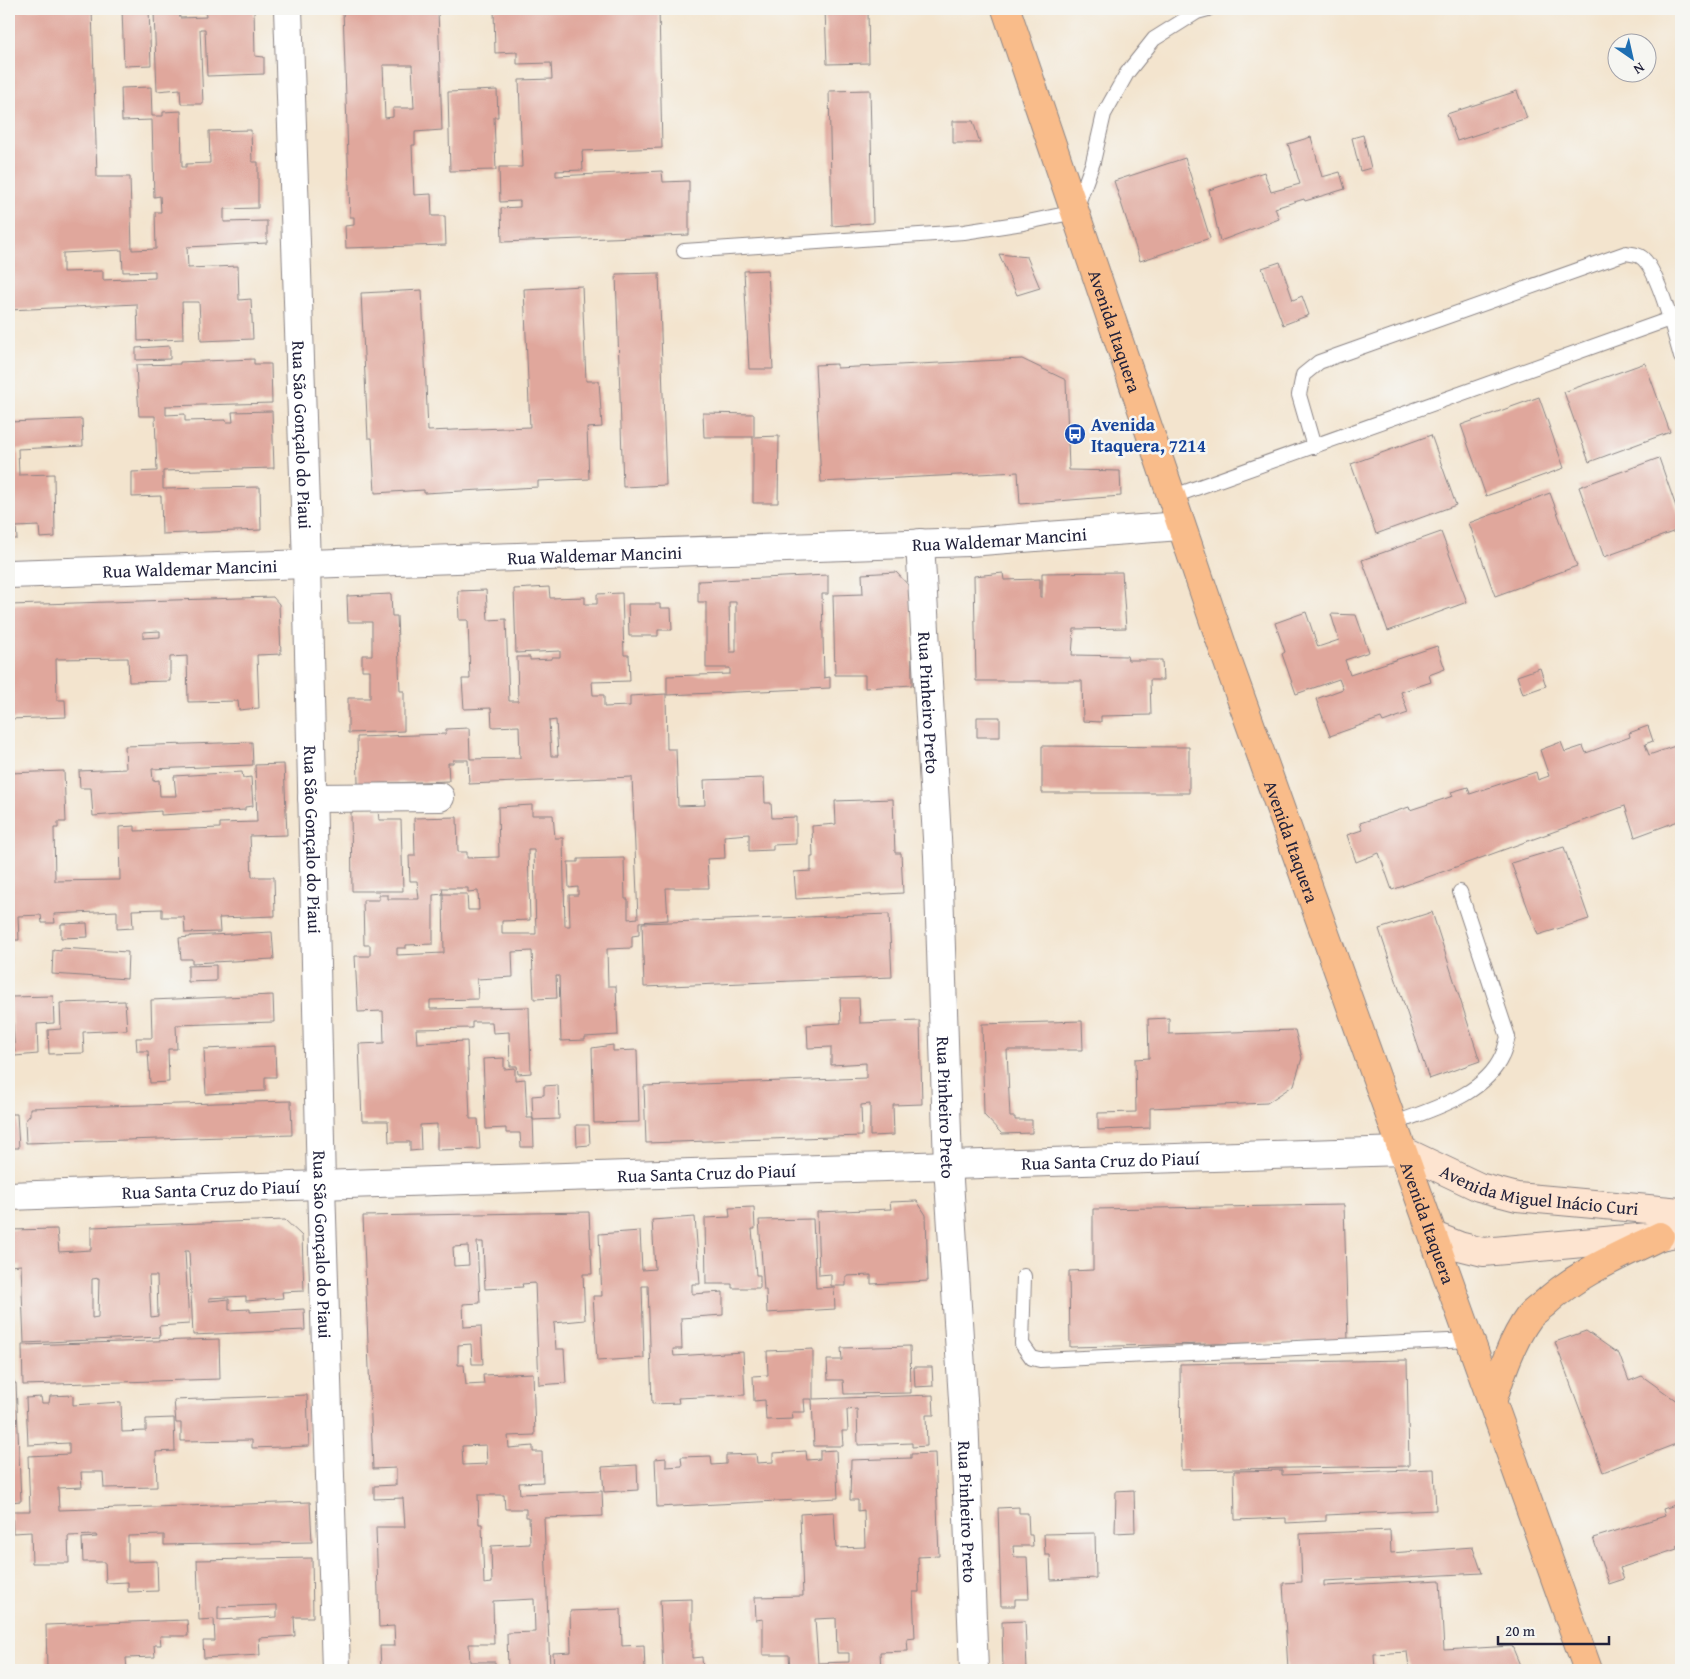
<svg xmlns="http://www.w3.org/2000/svg" width="1690" height="1679" viewBox="0 0 1690 1679" font-family="'Gentium Book Plus',serif">
<style>
.building{fill:#e0a79c;fill-rule:evenodd}
.lines{fill:none;stroke-linecap:round;stroke-linejoin:round}
.lane-casing{stroke:#8a8384;stroke-width:16}
.street-casing{stroke:#8a8384;stroke-width:30}
.secondary-casing{stroke:#8a8384;stroke-width:30}
.primary-casing{stroke:#8a8384;stroke-width:30}
.lane{stroke:#fff;stroke-width:14}
.street{stroke:#fff;stroke-width:28}
.secondary{stroke:#fde4d0;stroke-width:28}
.primary{stroke:#f9bc8a;stroke-width:28}
.labels{text-anchor:middle;dominant-baseline:central;stroke-width:5;stroke-linejoin:round;paint-order:stroke}
.street-label{font-size:18px;fill:#22223b;stroke:#f6f6f2}
.transit-label{font-size:18px;font-weight:bold;fill:#164399;stroke:#f6f6f2;text-anchor:start}
</style>
<rect width="100%" height="100%" fill="#f6f6f2"/>
<filter id="ink" filterUnits="userSpaceOnUse"><feTurbulence type="fractalNoise" baseFrequency=".02" numOctaves="2"/><feDisplacementMap in="SourceGraphic" scale="10" xChannelSelector="R" yChannelSelector="G"/><feConvolveMatrix kernelMatrix="1 2 1 2 8 2 1 2 1" color-interpolation-filters="sRGB"/></filter>
<filter id="wash" filterUnits="userSpaceOnUse"><feTurbulence type="fractalNoise" baseFrequency=".0096" numOctaves="4" result="noise"/><feDisplacementMap in="SourceGraphic" scale="20" xChannelSelector="R" yChannelSelector="G"/><feGaussianBlur stdDeviation="1.12" result="paint"/><feColorMatrix in="noise" values="0 0 0 0 0 0 0 0 0 0 0 0 0 0 0 0 0 1.4 0 .05"/><feComposite in="paint" operator="in"/></filter>
<g filter="url(#wash)">
<rect width="100%" height="100%" fill="#f3e4ce"/>
<g id="blocks">
<path class="building" d="M9 9H92L97 177H130L132 250 156 249 155 212H161L160 196 154 197 152 120 122 121 121 88 151 87 152 116H163V112L181 111 182 167H186V164L210 163 209 131 251 130 252 162H258V208L224 209V222L267 221V243L187 247 188 268 238 266 239 300 251 299 253 339 201 341 199 302H182L183 339 138 341 137 304 9 310ZM122 250 123 272 155 271V278L103 280V271L63 272V253Z
M122 9H149L151 65 124 66Z
M205 9H254L255 56 264 57V74L207 76 205 29H200L203 104H181L180 89 157 91 154 12 179 11 180 18 206 17Z
M343 9H382V11H387V9H438L442 130 415 132V145H412L414 195 431 194 432 216H445L446 245 346 248 345 226 354 225V217H350ZM383 65H412L414 108H393V117L385 118Z
M494 9H659L662 148 582 151 583 170 556 171V176L662 171 663 182 689 181V235L502 242 501 208 520 207V201L500 202 499 167H522L519 80 552 79 551 63 517 64V52L495 53Z
M825 9H897V10L868 11 869 63 827 64Z
M497 90 498 117H494L496 170 450 171 448 92Z
M870 90 873 223 832 226 829 91Z
M1517 91 1527 118 1457 141 1447 114Z
M953 121H973L980 143H953Z
M1363 135 1371 168 1360 171 1352 138Z
M1311 137 1322 177 1340 172 1345 189 1305 201 1304 199 1275 208 1279 219 1220 241 1209 190 1264 172 1271 192 1300 184 1288 144Z
M1185 158 1210 238 1140 261 1114 181Z
M999 254 1027 257 1040 288 1017 295Z
M1280 262 1293 300 1302 296 1309 315 1283 325 1262 268Z
M768 270 773 369H749L744 271Z
M659 273 666 485 623 487 616 274Z
M582 286 586 381H599L602 427 587 428 589 479 538 481V487L424 493V490L375 493 372 438H368L361 293 422 290 428 431 530 427 524 289Z
M170 346V359L136 360V348Z
M254 359V364H271L272 403 166 406V415L185 414V421L226 420V422H233L232 412 272 411 274 468 163 471V489L260 487 261 530 162 534 161 496 132 497V472L157 471 155 416H139L136 365 180 364V362Z
M1022 359 1066 380 1069 470 1120 471 1121 496 1020 504 1018 472 821 482 815 365 837 364V368Z
M1645 363 1670 432 1589 462 1564 392Z
M1539 397 1564 468 1486 496 1461 425Z
M703 413 754 414V437L779 436 778 503H753V437H704Z
M82 419 83 446 18 449 19 475 54 474 55 537 40 538 39 526 16 527 17 539H9V422Z
M1431 435 1456 505 1376 534 1351 464Z
M1659 458 1681 521V529L1604 557 1579 487Z
M1550 493 1577 566 1495 596 1469 523Z
M1441 532 1467 602 1388 631 1362 560Z
M896 572 911 588 912 685 865 688V675H835L833 595 863 594 862 574Z
M1122 572 1126 628 1074 629 1072 655 1127 656 1128 660H1162L1163 680H1150L1151 715 1101 716V722L1083 721 1082 681H976L974 576 1003 573 1004 580 1040 579V597H1042V573Z
M828 575V594H822L824 678 830 677V688L667 695V676L730 674V668H706V602H698V581ZM729 602H736V652H730Z
M549 587 550 598 585 597V604H597V594L622 593 624 655H629L630 681 592 682 593 695H604V707L630 706V696L666 694 667 749H676L678 806 705 805 704 780 764 778 765 803H771L772 818 796 817V844L773 845V850L749 851V834L724 836 725 858 707 859 709 888H666L668 920 639 922V935L632 936V948L607 949 608 986H616L618 1035 585 1037V1040L561 1041 559 976H556L557 998 534 999 532 951 512 952 513 977 477 979 478 999 430 1000V1009L529 1007 531 1073 518 1074 517 1066H510L509 1032 493 1033 492 1022H472V1028L416 1029 417 1043 467 1041 470 1119H478L480 1149 437 1150V1124L420 1125 421 1150 410 1151V1142H389L388 1121H362L359 1044 384 1043 383 1011 358 1012 355 956H370V945H364L363 900H379V895H388V899H419L417 881H410L409 856H415L414 818 457 817 458 852H467V858L499 857 498 807 532 805V815H553L555 838H563L565 926H570L569 895H578V887L569 888 568 862H578V859L624 858 625 899H628V919L638 918 632 777 469 784 468 760H453V763H448L449 781 358 784 357 737 446 734V729L469 728 470 759 520 758 519 726 492 727 491 708 464 709 462 679H470L468 620H459L458 591 486 590 488 620 506 619 509 701H518L517 657H530V660L552 659V657H560V651L516 653 514 589ZM556 720 558 756H551L549 721ZM528 850H534L536 934H502V921L530 920ZM442 888H468V892L478 891 479 910H468L467 894H443L444 953 397 955V948H406V945L433 944V895L443 894Z
M391 594 392 616H397L400 691H404V731L348 733V698H370V670H362V655H372V622H348L347 596Z
M273 597 279 604 281 654 257 655 259 708 239 710 238 701 188 702 187 656 170 657V681L129 682 128 658 56 659 57 700H65L66 717 9 719V605ZM160 631V637L143 638V632Z
M628 604H660V608H671L672 630H658V636H629Z
M1306 612 1318 647 1339 640 1331 614 1356 615 1369 652 1345 660 1350 675 1437 646 1445 669 1429 675 1431 682 1401 692 1408 713 1383 722 1381 718 1330 736 1316 699 1343 689 1339 679 1296 694 1282 654 1285 652 1275 623Z
M1540 668 1546 686 1523 694 1517 676Z
M977 717H1000V737H977Z
M1648 726 1653 741 1645 744 1649 755 1678 745 1681 755V820L1635 837 1625 806 1392 890 1379 853 1356 862 1347 835 1362 830 1360 823 1409 807 1410 810 1453 796 1451 792 1468 787 1470 794 1536 772 1538 780 1549 776 1540 750 1561 742 1565 752 1583 746 1586 753 1630 737 1629 733Z
M252 742 253 765 152 769 153 781 159 780 160 796H176L174 776 242 772 243 778 251 777 253 806 245 807V810L161 815V811L93 816 91 788H80L79 771 126 769 125 746Z
M1042 746 1189 747V793H1042Z
M284 764 287 835 250 836 252 877H274L275 916 219 918 220 932 185 933 184 917H162V909L132 910 133 928 117 929V911L54 914 55 923H42L41 915 18 916 19 940H10L9 773 64 771 66 822H58V828H54L55 881 115 880H120L119 827 135 826V831L220 828V823L257 822 255 765Z
M893 799 895 853H901L903 893 796 899 794 872 811 871V857H813L812 826 836 824 835 801Z
M378 810 379 820H401L403 891H352L351 811Z
M1564 847 1589 919 1538 935 1511 863Z
M1681 865V877L1678 866Z
M1432 912 1480 1061 1429 1079 1379 929Z
M889 914 892 977 644 987 642 923Z
M87 923 88 937 61 938V924Z
M272 932 274 959 192 963V959H181L179 938 190 937V936Z
M9 948H10L11 964H9Z
M61 948 128 952 127 979 52 974 53 950 61 951Z
M216 965V981L188 982V966Z
M273 995 274 1022 176 1025 177 1049H168L169 1082 150 1083 148 1051H137L136 1038H152L151 1000Z
M53 996 54 1023 37 1024 38 1054 15 1056 11 997Z
M840 998H859L860 1023 920 1021 922 1104 893 1105 894 1135 870 1136V1104L861 1105 862 1136 646 1143 644 1086 866 1078V1063L831 1065V1047L808 1048 807 1025 841 1023Z
M125 1001 127 1030 83 1032 84 1053 49 1054 48 1030 61 1029 60 1003Z
M1169 1018V1034L1295 1030 1302 1058 1294 1085 1267 1103 1150 1108V1128L1098 1130V1113L1136 1112 1135 1059 1149 1058 1148 1019Z
M1082 1021 1083 1050H1007L1010 1117H1015V1120H1032V1133L1002 1134 984 1115 982 1024Z
M613 1045V1051L637 1050 639 1122 594 1123 592 1048Z
M275 1046 276 1077H265V1091L206 1094 204 1049Z
M504 1058V1069L515 1068V1080L525 1079 527 1118H533L534 1147H521L520 1133H506V1128L486 1129 483 1059Z
M558 1085 559 1119 533 1120 532 1096 544 1095V1086Z
M291 1101 292 1135 26 1143 25 1121 30 1115V1108Z
M9 1109H10L11 1114H17L19 1148H9Z
M576 1125H589L590 1145 577 1146Z
M917 1201 926 1215 928 1281 871 1284V1275L846 1276V1286H831V1274L819 1275 817 1212 891 1209 890 1202Z
M1344 1205 1348 1341 1070 1347 1069 1271 1093 1270V1209Z
M754 1207 755 1229H752L756 1275H760V1288H732V1284H706L705 1218 730 1217 729 1208Z
M589 1212 592 1274H583L585 1320 554 1323 556 1349H564L566 1383 539 1385 535 1283 522 1284 523 1287 485 1289 483 1242H477L480 1303 463 1304 464 1327 481 1326 483 1364H472L471 1344 458 1345V1365H464L466 1385 484 1384 483 1375 533 1373 535 1435 508 1436 509 1448 533 1446V1452H542L543 1482 519 1483 520 1494 602 1491 603 1516 544 1518 550 1670H508L507 1633 535 1632 534 1599 493 1601 494 1644H469L470 1662H495L496 1670H381L380 1646H395L394 1626 379 1627 376 1527H405L403 1498 374 1499V1486L396 1485V1468L373 1469 363 1216ZM468 1246 469 1265 454 1266 453 1247ZM486 1445 487 1464 463 1465 462 1446ZM478 1495H504L505 1509H526V1517H529L530 1544 491 1546 492 1583 484 1584 482 1524H479Z
M695 1217 700 1284H692V1294L723 1292V1315L681 1318 682 1349H673L674 1356 743 1352 745 1395 678 1398 679 1403 652 1404 648 1286H642L644 1358 597 1361 593 1296H602L599 1234 640 1231 642 1270 655 1269 652 1220Z
M813 1219 816 1288 834 1287 835 1309 767 1313 766 1290H764L759 1220Z
M285 1220 302 1236 304 1291 282 1292 283 1298 246 1301V1296L209 1298V1301L229 1299V1310L250 1309V1312L304 1309 305 1330 193 1335 189 1251H185L189 1324 159 1326 160 1337 24 1343 21 1265 9 1266V1230L57 1229 59 1252 91 1250V1227ZM149 1276H157L158 1316 151 1317ZM99 1278 98 1317 92 1318V1279Z
M1586 1331 1619 1354 1629 1381 1642 1376 1681 1404V1442L1603 1472 1555 1342Z
M219 1339 220 1379 23 1385 22 1345Z
M910 1346 911 1393 844 1394 843 1380H828L827 1360H842L841 1348Z
M813 1349V1399L933 1395 934 1415H926L927 1446 912 1447V1443L858 1445 857 1409 847 1410 848 1431H842L843 1446H814L812 1399H804L805 1412H792L793 1419 766 1420 765 1400 754 1401 753 1376 768 1375 767 1351Z
M1407 1360 1409 1466 1181 1470 1180 1364Z
M914 1367H932L933 1386 915 1387Z
M9 1374H13L14 1383H16L21 1501 9 1502Z
M73 1395V1405L121 1402 122 1432 146 1431V1419L174 1418 175 1451 156 1452 157 1487 104 1488 103 1472H81L82 1487 58 1488 59 1510 310 1502 312 1542 164 1545V1535L128 1536V1562L157 1561 158 1591 128 1592V1582L106 1583 105 1562H83L82 1538 97 1537 96 1535 68 1536 69 1563H32L31 1532 13 1533 12 1511H30L28 1456 69 1454V1443L28 1445 26 1398 41 1397 42 1403H49L50 1396Z
M307 1395 309 1446 252 1448V1440L181 1441V1423H176L174 1400Z
M836 1450 838 1498 657 1507 655 1459 666 1458V1467L682 1466 681 1457 711 1456 712 1465 726 1464V1455L756 1454 757 1463 773 1462V1453L806 1451 807 1460 820 1459V1451Z
M935 1453 939 1556 918 1557 919 1592H913L915 1638 907 1639 908 1651 880 1652 881 1670H790L789 1655H763V1619L756 1620 755 1597 803 1596 800 1514 834 1512 836 1548 865 1547 864 1510 858 1511V1500H850L851 1460 911 1458V1454ZM836 1618 837 1653H849V1662L818 1663 815 1619Z
M637 1465 638 1490 604 1492 602 1467Z
M1434 1469 1436 1510 1326 1515V1521L1286 1523V1518L1235 1520 1234 1471 1282 1470V1475Z
M1134 1490 1135 1532 1115 1533 1116 1491Z
M1681 1503V1544L1676 1546 1677 1549 1620 1568 1624 1579 1609 1584 1593 1538 1665 1516 1663 1509Z
M1019 1507V1513H1028L1029 1535H1032L1033 1546H1013L1014 1557H1027L1029 1599H1015V1606H1001L998 1508Z
M1390 1530 1391 1553 1473 1547 1482 1573 1324 1581V1586L1440 1580 1444 1650 1512 1646 1522 1670H1395V1668L1409 1667 1407 1652 1374 1654 1375 1670H1288L1283 1583 1302 1582 1300 1534Z
M1095 1533 1096 1578 1051 1580 1050 1555H1045L1044 1534Z
M312 1558 313 1617H294L295 1636 259 1638 260 1655 204 1658 203 1641H215L214 1619 199 1620 197 1560ZM277 1605V1617L218 1620V1607Z
M692 1599V1658L702 1657 703 1670H663L660 1600Z
M621 1609 622 1646 644 1645 645 1670H554L553 1653 571 1652 570 1611Z
M187 1620 188 1636H160L161 1645H154L155 1657 126 1658 127 1670H101V1668L47 1670 46 1625Z
M1025 1621 1027 1670H1003L1002 1622Z"/>
</g>
</g>
<g filter="url(#ink)">
<use href="#blocks" fill-opacity="0" stroke="#8a8384" stroke-width="1"/>
<g class="lines">
<g class="lane-casing">
<path id="lane" d="M684 251 964 232 1023 223 1075 212 1093 162 1104 114 1127 73 1154 39 1197 12 1208 9
M1314 447 1299 395 1303 375 1319 362 1626 253C1630 254 1637 254 1641 257 1658 268 1675 336 1681 357
M1171 497 1670 319
M1393 1124C1431 1109 1484 1096 1502 1056 1505 1050 1506 1043 1508 1037L1460 892
M1024 1276 1022 1344 1032 1358 1040 1360 1470 1340"/>
</g>
<g class="street-casing">
<g id="street">
<path id="s1" d="M288 9 307 564 321 1185 336 1670"/>
<path id="s2" d="M920 543 938 856 948 1165 964 1415 974 1670"/>
<path id="s3" d="M9 574 969 542 1180 526"/>
<path d="M312 798 440 797"/>
<path id="s4" d="M9 1196 435 1181 1403 1151"/>
</g>
</g>
<g class="secondary-casing">
<g id="secondary">
<path id="s5" d="M1403 1151 1479 1187 1517 1197 1681 1212"/>
<path d="M1434 1236 1459 1246 1483 1252 1660 1236 1681 1232"/>
</g>
</g>
<g class="primary-casing">
<g id="primary">
<path id="s6" d="M1006 9 1224 651 1588 1670"/>
<path d="M1492 1402C1501 1374 1512 1340 1529 1317 1533 1312 1539 1308 1544 1304 1577 1273 1619 1256 1660 1236"/>
</g>
</g>
<use href="#lane" class="lane"/>
<use href="#street" class="street"/>
<use href="#secondary" class="secondary"/>
<use href="#primary" class="primary"/>
</g>
</g>
<defs>
<g id="bus-disc" transform="scale(1.125)"><circle r="9.5" fill="#1a4fb4" stroke="#f6f6f2"/><path d="M-5-6H5V4H4V6H2V4H-2V6H-4V4H-5ZM-3.5-4V0h7V-4ZM-3.5 1.2v1.5H-2V1.2ZM2 1.2v1.5H3.5V1.2Z" fill="#fff"/></g>
</defs>
<g fill-rule="evenodd">
<use href="#bus-disc" x="1075" y="434"/>
</g>
<g class="labels">
<g class="street-label">
<text stroke="none"><textPath href="#s6" startOffset="340">Avenida Itaquera</textPath></text>
<text stroke="none"><textPath href="#s1" startOffset="426">Rua São Gonçalo do Piaui</textPath></text>
<text stroke="none"><textPath href="#s3" startOffset="991">Rua Waldemar Mancini</textPath></text>
<text stroke="none"><textPath href="#s3" startOffset="586">Rua Waldemar Mancini</textPath></text>
<text stroke="none"><textPath href="#s3" startOffset="181">Rua Waldemar Mancini</textPath></text>
<text stroke="none"><textPath href="#s2" startOffset="160">Rua Pinheiro Preto</textPath></text>
<text stroke="none"><textPath href="#s1" startOffset="831">Rua São Gonçalo do Piaui</textPath></text>
<text stroke="none"><textPath href="#s6" startOffset="880">Avenida Itaquera</textPath></text>
<text stroke="none"><textPath href="#s2" startOffset="565">Rua Pinheiro Preto</textPath></text>
<text stroke="none"><textPath href="#s4" startOffset="1102">Rua Santa Cruz do Piauí</textPath></text>
<text stroke="none"><textPath href="#s4" startOffset="698">Rua Santa Cruz do Piauí</textPath></text>
<text stroke="none"><textPath href="#s5" startOffset="144">Avenida Miguel Inácio Curi</textPath></text>
<text stroke="none"><textPath href="#s4" startOffset="202">Rua Santa Cruz do Piauí</textPath></text>
<text stroke="none"><textPath href="#s6" startOffset="1285">Avenida Itaquera</textPath></text>
<text stroke="none"><textPath href="#s1" startOffset="1236">Rua São Gonçalo do Piaui</textPath></text>
<text stroke="none"><textPath href="#s2" startOffset="970">Rua Pinheiro Preto</textPath></text>
</g>
<g class="transit-label">
<text x="1091" y="424">Avenida<tspan x="1091" dy="21">Itaquera, 7214</tspan></text>
</g>
</g>
<rect width="1690" height="1679" fill="none" stroke="#f6f6f2" stroke-width="30"/>
<g transform="translate(1632 58) rotate(146)"><circle r="24" fill="#f6f6f2" stroke="#a1a1a9"/>
<path d="M0-4L9 19L0 12L-9 19Z" fill="#1f6fb2"/>
<text y="-8" font-size="14" font-weight="bold" text-anchor="middle" fill="#22223b">N</text>
</g>
<path d="M1498 1636v8h111v-8" fill="none" stroke="#22223b" stroke-width="2.5"/>
<text x="1505" y="1636" font-size="15" fill="#22223b" stroke="#f6f6f2" stroke-width="4" paint-order="stroke">20 m</text>
</svg>
